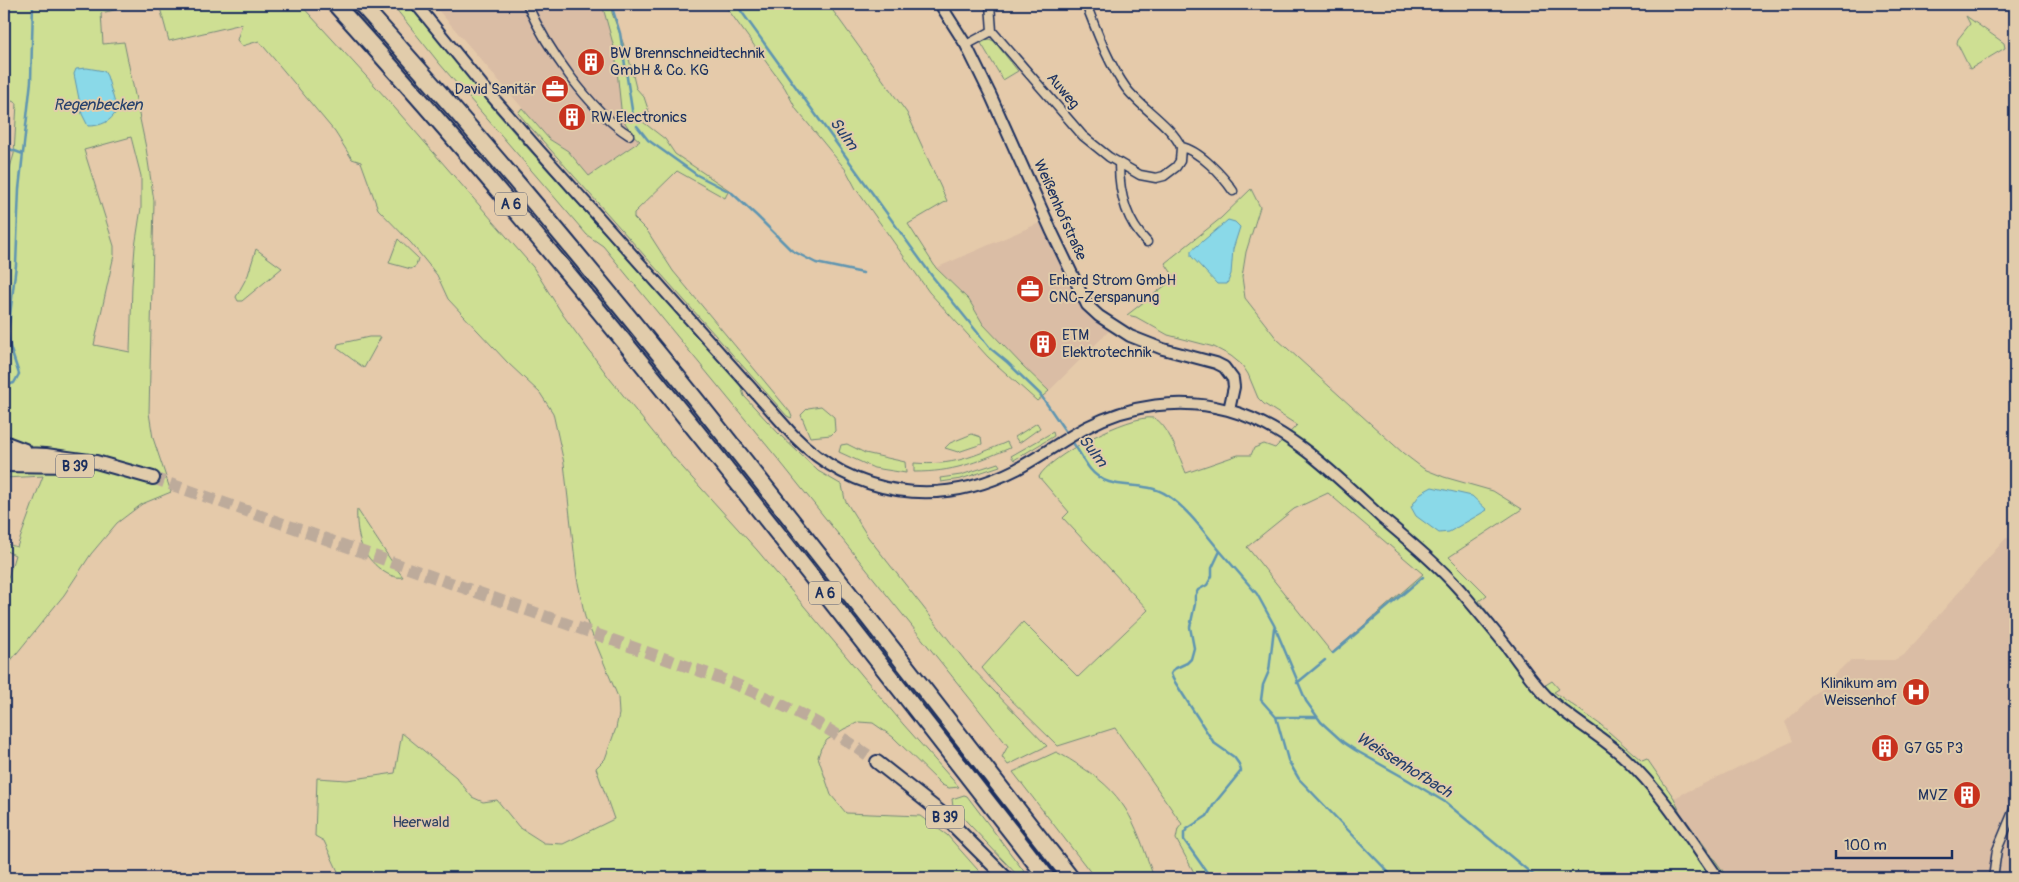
<svg xmlns="http://www.w3.org/2000/svg" width="2019" height="882" viewBox="0 0 2019 882" font-family="Pangolin,sans-serif">
<style>
.built{fill:#dabda5}
.green{fill:#cedf93;stroke:#748778;fill-rule:evenodd}
.water{fill:#8ad9e8;stroke:#5e95b1}
.lines{fill:none;stroke-linecap:round;stroke-linejoin:round}
.stream{stroke:#5e95b1;stroke-width:2.5}
.primary-tunnel{stroke:#bdab9b;stroke-width:12;stroke-dasharray:12 6;stroke-linecap:butt}
.minor-casing{stroke:#1b2f5e;stroke-width:11}
.tertiary-casing{stroke:#1b2f5e;stroke-width:14}
.primary-casing{stroke:#1b2f5e;stroke-width:16}
.motorway-casing{stroke:#1b2f5e;stroke-width:19}
.minor{stroke:#e1ccab;stroke-width:8}
.tertiary{stroke:#e1ccab;stroke-width:10}
.primary{stroke:#e1ccab;stroke-width:12}
.motorway{stroke:#e1ccab;stroke-width:15}
.labels{text-anchor:middle;dominant-baseline:central;stroke-width:4;stroke-linejoin:round;paint-order:stroke}
.shield{fill:#e1ccab;stroke:#565e75;stroke-width:1}
.shield-label{font-size:14px;font-weight:bold;fill:#1b2f5e}
.poi-label{font-size:15px;fill:#1b2f5e;stroke:#e1ccab;text-anchor:start}
.street-label{font-size:15px;fill:#1b2f5e;stroke:#e1ccab}
.park-label{font-size:15px;fill:#2d4163;stroke:#e1ccab}
.water-label{font-size:16px;font-style:italic;fill:#26406c;stroke:#e1ccab}
</style>
<rect width="100%" height="100%" fill="#e5caaa"/>
<filter id="ink" filterUnits="userSpaceOnUse"><feTurbulence type="fractalNoise" baseFrequency=".02" numOctaves="2"/><feDisplacementMap in="SourceGraphic" scale="10" xChannelSelector="R" yChannelSelector="G"/><feConvolveMatrix kernelMatrix="1 2 1 2 8 2 1 2 1" color-interpolation-filters="sRGB"/></filter>
<g filter="url(#ink)">
<path class="built" d="M433 4H602L616 52 633 135 640 140 589 176 568 151 549 139Z
M1044 221 1086 307 1109 331 1049 391 1022 365 983 324 969 300 936 268Z
M2006 538 2015 540V878H1728L1680 812 1674 798 1793 741 1785 722 1847 663 1855 660H1894L1904 655Z"/>
<path class="green" d="M4 4H141L101 13 103 44 124 42 146 148 154 201 149 413 153 438 171 492 142 504 117 523 91 554 64 595 4 669V591L15 555 4 550V537L8 539 7 544 17 547 43 476 4 478V207L8 174 14 154 17 103 4 98ZM131 137 141 176V208L135 247 132 285 130 352 94 345 114 255V246L84 150Z
M159 4H300L387 99 533 267 563 315 610 379 674 458 757 550 903 724 959 787 949 788 942 785 893 737 873 723 859 722 844 729 827 740 821 748 818 757 831 795 846 813 920 816 947 835 985 878H341L324 841 315 836 317 778 347 780 395 773 402 733 456 777 472 797 483 802 497 800 519 827 544 843 563 844 614 819 596 768 605 759 616 728 619 714 618 697 585 617 577 578 564 463 553 413 540 393 508 363 448 299 437 275 411 243 378 209 361 162 352 159 335 132 259 41 242 46 237 40 242 24 169 41Z
M392 4H409L492 107 524 144 740 383 744 396 779 434 818 471 842 485 845 500 868 537 967 663 1047 746 1008 765 1002 757 1008 746 782 464 603 246 587 235 439 63Z
M602 4H611L612 13 629 59 636 88 644 97 650 115 643 122 665 139 675 154 729 190 725 198 677 171 634 213V218L648 232 673 271 790 412 792 417 791 418 787 416 518 113 522 108 549 139 568 151 589 176 640 141 633 135 622 118 615 51Z
M724 4H828L907 113 947 201 908 224 936 268 969 300 983 324 1022 365 1049 391 1037 401 988 357 929 292 856 189 846 170 796 109 785 88Z
M1966 16 2004 43 2005 48 1970 69 1957 43 1958 39 1970 24Z
M989 39 994 41 1018 71 1003 80 981 43Z
M1251 189 1260 207 1246 252 1242 277 1245 298 1277 339 1403 453 1424 469 1444 477 1493 491 1522 509 1449 557 1487 595 1479 601 1544 686 1552 681 1559 689 1554 692 1601 725 1642 761 1647 759 1674 798 1680 812 1728 878H1197L1176 839 1178 829 1182 824 1115 728 1058 746 997 686 982 668 1023 622 1078 677 1148 610 1063 518 1069 512 1039 477C1048 457 1130 414 1153 418 1167 421 1181 461 1186 473L1238 455H1251L1254 448 1264 444 1275 448 1297 425 1264 404 1258 398 1248 374 1242 365 1231 356 1214 347 1168 335 1136 317 1127 315 1175 278 1165 263 1221 218ZM1328 493 1423 574 1332 653 1247 547 1294 509Z
M398 239 418 258 416 266 411 269 389 263Z
M256 249 282 268 242 301H238L236 297 248 275Z
M369 337H381L364 368 337 348 338 344Z
M821 406 834 417 835 431 831 435 810 437 801 415 808 408Z
M1037 423 1040 428 1019 443 1015 437Z
M1053 432 1054 436 1014 460 1011 456Z
M972 434 981 437 982 444 958 452 945 448 950 443Z
M1007 442 1010 448C974 463 954 472 914 472V463C953 466 972 457 1007 442Z
M847 444 865 453 905 462 906 473 874 468 839 452 841 445Z
M998 463 1000 466 961 479 941 482 940 478 961 475Z
M357 509 396 568 403 577C387 580 366 559 361 544 358 535 356 519 357 509Z
M1056 752C1065 756 1074 762 1083 768 1129 797 1137 829 1154 878H1095L1013 772Z
M964 795 967 796 1029 878H1020L953 807 952 799Z"/>
<path class="water" d="M87 68 104 71 107 76 117 110C111 122 101 126 88 126L82 114 74 74 76 69Z
M1228 220 1235 222 1240 227 1233 249 1231 274 1227 284H1217L1191 256V251Z
M1432 487 1472 496 1487 510 1449 532 1439 533 1416 516 1411 507 1421 493Z"/>
<g class="lines">
<path class="stream" d="M611 4 620 33 633 116
M736 4 932 276 990 348 1007 362 1040 394 1068 435
M637 126 648 140 697 175 732 193 757 216 791 250 816 263 863 273
M4 147 23 154
M4 386 14 383 19 374 10 347 8 332 16 265 19 189 31 81 33 4
M4 413V417
M1071 440C1078 449 1083 460 1090 469 1110 494 1141 478 1167 495 1188 509 1204 532 1220 551L1212 568V576L1207 585 1198 590 1195 596V604L1190 627 1194 648 1191 659 1187 663 1174 669 1171 674 1173 679 1214 743 1234 757 1239 764 1241 771 1214 804 1207 816 1187 829 1184 833V840L1211 878
M1220 551 1257 594 1274 625 1306 701 1321 722 1343 742 1355 750 1403 777 1445 802 1537 878
M1274 628 1269 671 1263 685 1261 700 1276 717 1288 760 1299 779 1394 878
M1333 653 1423 577
M1297 683 1325 660
M1276 717H1317"/>
<path class="primary-tunnel" d="M153 478 720 678C777 701 828 725 877 762"/>
<g class="minor-casing">
<path id="minor" d="M527 4C546 47 589 110 629 135
M990 4 992 31 1083 136 1109 157 1140 175 1156 178 1164 176 1176 167 1180 161 1181 147C1172 126 1140 107 1126 88 1108 63 1097 32 1086 4
M966 45 992 31
M1181 147C1199 150 1223 176 1233 191
M1119 164C1119 192 1126 221 1147 242
M1993 878 1997 850 2015 807"/>
</g>
<g class="tertiary-casing">
<path id="tertiary" d="M416 4 482 85 537 148 793 435C854 497 939 509 1017 469 1041 456 1063 440 1087 427 1129 405 1181 397 1228 410 1290 427 1337 477 1383 519 1409 541 1437 564 1460 590 1476 609 1492 628 1508 648 1521 665 1533 683 1548 698 1572 721 1602 736 1626 759 1662 793 1689 837 1718 878
M940 4 966 45 991 96 1051 230 1087 305 1099 316 1130 336 1163 349 1216 363 1224 367 1233 379 1234 387 1229 410"/>
</g>
<g class="primary-casing">
<path id="primary" d="M4 442 25 450
M4 453 46 455 96 462 153 478
M4 465 71 466
M877 762 939 811 1006 878"/>
</g>
<g class="motorway-casing">
<path id="motorway" d="M335 4C588 283 815 581 1047 878
M361 4C613 283 840 582 1071 878"/>
</g>
<use href="#minor" class="minor"/>
<use href="#tertiary" class="tertiary"/>
<use href="#primary" class="primary"/>
<use href="#motorway" class="motorway"/>
</g>
</g>
<defs>
<g id="building-disc" transform="scale(1.4375)"><circle r="9.5" fill="#c8321e" stroke="#e1ccab"/><path d="M-4-6H4V6H1V3H-1V6H-4ZM-2.5-4.3h1.7v1.8h-1.7ZM.8-4.3h1.7v1.8H.8ZM-2.5-1h1.7V.8h-1.7ZM.8-1h1.7V.8H.8Z" fill="#fff"/></g>
<g id="office-disc" transform="scale(1.4375)"><circle r="9.5" fill="#c8321e" stroke="#e1ccab"/><path d="M-6-3h4V-5.5h4V-3h4V5H-6ZM-1-4.5V-3h2v-1.5ZM-6 0V1H6V0Z" fill="#fff"/></g>
<g id="hospital-disc" transform="scale(1.4375)"><circle r="9.5" fill="#c8321e" stroke="#e1ccab"/><path d="M-5-5h3v3.5h4V-5h3V5h-3V1.5h-4V5h-3Z" fill="#fff"/></g>
</defs>
<g fill-rule="evenodd">
<use href="#building-disc" x="591" y="62"/>
<use href="#office-disc" x="555" y="89"/>
<use href="#building-disc" x="572" y="117"/>
<use href="#office-disc" x="1030" y="289"/>
<use href="#building-disc" x="1043" y="344"/>
<use href="#hospital-disc" x="1916" y="692"/>
<use href="#building-disc" x="1885" y="748"/>
<use href="#building-disc" x="1967" y="795"/>
</g>
<g class="labels">
<g class="shield">
<rect x="495" y="192.5" width="32" height="23" rx="4"/>
<rect x="56" y="454.5" width="38" height="23" rx="4"/>
<rect x="809" y="581.5" width="32" height="23" rx="4"/>
<rect x="926" y="805.5" width="38" height="23" rx="4"/>
</g>
<g class="shield-label">
<text x="511" y="204">A 6</text>
<text x="75" y="466">B 39</text>
<text x="825" y="593">A 6</text>
<text x="945" y="817">B 39</text>
</g>
<g class="poi-label">
<text x="610" y="53">BW Brennschneidtechnik<tspan x="610" dy="17">GmbH &amp; Co. KG</tspan></text>
<text x="536" y="89" text-anchor="end">David Sanitär</text>
<text x="591" y="117">RW Electronics</text>
<text x="1049" y="280">Erhard Strom GmbH<tspan x="1049" dy="17">CNC-Zerspanung</tspan></text>
<text x="1062" y="335">ETM<tspan x="1062" dy="17">Elektrotechnik</tspan></text>
<text x="1897" y="683" text-anchor="end">Klinikum am<tspan x="1897" dy="17">Weissenhof</tspan></text>
<text x="1904" y="748">G7 G5 P3</text>
<text x="1948" y="795" text-anchor="end">MVZ</text>
</g>
<g class="street-label">
<text transform="translate(1063 91) rotate(50)">Auweg</text>
<text transform="translate(1060 210) rotate(66)">Weißenhofstraße</text>
</g>
<g class="park-label">
<text x="421" y="822">Heerwald</text>
</g>
<g class="water-label">
<text x="98" y="105">Regenbecken</text>
<text transform="translate(844 134) rotate(54)">Sulm</text>
<text transform="translate(1093 451) rotate(52)">Sulm</text>
<text transform="translate(1404 765) rotate(32)">Weissenhofbach</text>
</g>
</g>
<rect width="2019" height="882" fill="none" stroke="#e1ccab" stroke-width="20"/>
<rect x="10" y="10" width="1999" height="862" fill="none" stroke="#1b2f5e" stroke-width="2" filter="url(#ink)"/>
<path d="M1836 850v8h116v-8" fill="none" stroke="#1b2f5e" stroke-width="2.5"/>
<text x="1844" y="850" font-size="15" fill="#1b2f5e" stroke="#e1ccab" stroke-width="4" paint-order="stroke">100 m</text>
</svg>
